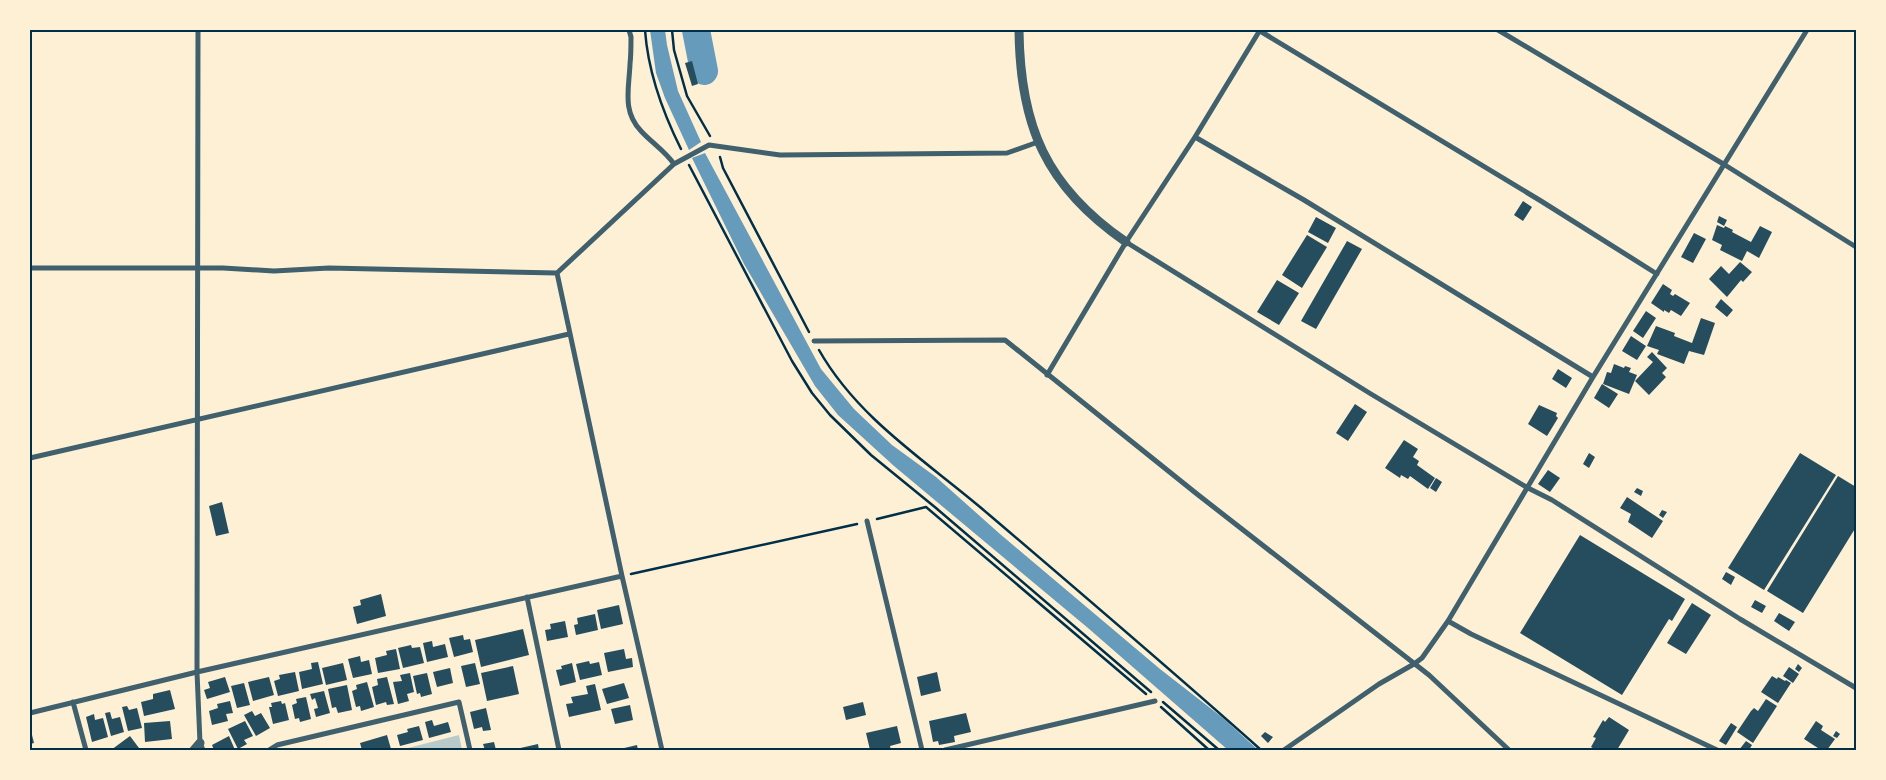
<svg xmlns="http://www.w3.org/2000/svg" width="1886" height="780" viewBox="0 0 1886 780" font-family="'Archivo Narrow',sans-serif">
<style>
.green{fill:#b9caca}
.water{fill:#669bbc}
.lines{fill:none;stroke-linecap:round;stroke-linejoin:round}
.river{stroke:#669bbc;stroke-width:28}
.building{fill:#264d5e}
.path{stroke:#003049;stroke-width:2.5}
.minor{stroke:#3f606c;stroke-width:5}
.tertiary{stroke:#3f606c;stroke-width:9}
.neatline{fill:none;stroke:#003049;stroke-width:2}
</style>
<rect width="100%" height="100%" fill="#fdf0d5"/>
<path class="green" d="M459 735 462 750H400Z"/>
<path class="water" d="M650 30H665L667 45 678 91 701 142 689 150 665 98 656 73Z
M705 153 821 369 854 409 892 445 936 477 1000 534 1160 669 1223 718 1258 750H1228L1088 628 894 466 838 415 815 386 744 264 692 158Z"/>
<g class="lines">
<path class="river" d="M696 30 704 71"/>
</g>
<path class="building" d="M692 61 698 84 692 86 685 63Z
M1523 201 1532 207 1523 221 1514 215Z
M1719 216 1727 220 1724 226 1717 222Z
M1316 217 1336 228 1328 243 1308 232Z
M1717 225 1724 228 1725 226 1733 230 1732 232 1751 242 1760 226 1772 232 1759 258 1747 251 1742 261 1720 250 1722 245 1712 240Z
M1694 233 1706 239 1693 263 1681 257Z
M1307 235 1327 247 1302 288 1282 275Z
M1347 241 1362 249 1316 329 1301 321Z
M1740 262 1752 272 1743 282 1741 280 1727 297 1709 279 1721 266 1729 274Z
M1277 280 1299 293 1279 325 1257 312Z
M1663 284 1672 290 1670 294 1673 296 1675 294 1690 303 1681 316 1671 310 1669 313 1664 310V312L1651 303Z
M1721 299 1733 310 1727 317 1715 307Z
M1646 311 1656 318 1643 338 1633 331Z
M1701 318 1715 323 1704 355 1689 351 1684 364 1657 354 1659 350 1647 346 1656 326 1675 333 1674 336 1692 343Z
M1631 336 1646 346 1637 360 1622 351Z
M1652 352 1667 368 1662 373 1666 377 1649 395 1635 381 1653 362 1647 357Z
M1614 364 1624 368 1625 366 1631 368 1629 372 1637 375 1629 394 1603 384 1607 372 1611 373Z
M1558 369 1572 378 1566 388 1552 379Z
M1602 384 1618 394 1609 408 1594 398Z
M1355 404 1367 412 1348 441 1336 433Z
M1539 405 1557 413 1556 416 1558 418 1547 436 1528 424Z
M1404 440 1418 449 1413 457 1419 461 1417 465 1435 478 1428 489 1410 476 1408 479 1401 475 1400 478 1385 468Z
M1589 453 1595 457 1589 468 1583 464Z
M1800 453 1836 475 1764 590 1728 568Z
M1548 470 1560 478 1550 492 1538 484Z
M1838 476 1856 487V527L1803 613 1767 591Z
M1436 478 1442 482 1436 492 1430 488Z
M1637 488 1643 491 1641 496 1634 492Z
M1627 497 1663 521 1652 538 1628 522 1631 514 1620 508Z
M222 502 229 533 216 536 209 506Z
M1662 510 1667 512 1663 518 1659 515Z
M1580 535 1685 599 1672 621 1669 619 1622 695 1520 633Z
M1726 572 1735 577 1731 585 1722 579Z
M381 594 386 616 357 624 353 607 361 605 360 600Z
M1755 600 1766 606 1762 613 1751 607Z
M1692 603 1711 615 1686 654 1667 643Z
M619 605 623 624 601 629 597 610Z
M1779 613 1795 622 1789 631 1774 621Z
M595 614 598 630 576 635 574 625 578 624 577 618Z
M565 621 568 637 547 641 545 630 551 629 550 624Z
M523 629 529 655 481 667 475 640Z
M463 635 464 640 470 639 473 652 454 657 449 638Z
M432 641 433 647 445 644 448 657 427 662 423 643Z
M411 645 412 648 420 647 424 663 403 668 398 648Z
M396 649 400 669 378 673 375 658 387 655 386 651Z
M624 649 626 659 632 658 633 667 608 672 604 653Z
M360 656 361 662 369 660 372 674 353 678 348 659Z
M589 661 590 664 599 662 602 675 580 680 576 664Z
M318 662 323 684 302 689 299 672 312 669 311 663Z
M343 663 347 680 326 685 322 668Z
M475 663 480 684 466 687 461 666Z
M572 663 576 682 560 686 556 670 562 669 561 666Z
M1798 664 1802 668 1799 672 1795 669Z
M513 666 519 694 487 701 481 673Z
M1789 667 1799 674 1793 683 1783 676Z
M450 668 453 683 437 687 433 672Z
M295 672 299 691 278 696 274 681 280 679 279 675Z
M937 672 941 691 921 696 917 677Z
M410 673 414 692 407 694 409 701 398 704 393 682 402 681 400 675Z
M427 673 432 694 421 697 420 693 417 694 413 676Z
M1772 676 1777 679 1778 677 1785 681 1786 680 1791 683 1778 703 1761 692Z
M225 677 230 692 207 699 204 690 210 688 208 682Z
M269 677 274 695 253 701 248 682Z
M387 677 394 704 387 705 386 702 376 705 372 687 378 685 377 679Z
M367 682 374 707 361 711 360 706 356 707 352 691 357 689 356 685Z
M244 683 250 705 237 708 231 686Z
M624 683 629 698 607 704 602 689Z
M595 684 601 710 569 717 566 704 573 703 571 697 588 694 586 686Z
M347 685 352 710 338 713 336 707 332 708 328 689Z
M170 690 175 709 144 716 141 702 153 699V694Z
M324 691 330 713 316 717 314 709 318 708 315 698 312 700 310 694Z
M306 697 311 719 300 722 299 718 295 719 292 705 297 703 296 699Z
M1766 699 1777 706 1753 743 1737 732 1751 711 1754 708 1758 711Z
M230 701 233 713 226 714 228 721 212 725 209 711 218 708 217 704Z
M281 701 282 704 285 703 289 720 273 724 269 707H272L271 703Z
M863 702 866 715 846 720 843 707Z
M630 705 633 720 615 724 611 709Z
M127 706 129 710 137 708 142 728 128 731 122 707Z
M486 708 491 730 483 731 482 727 474 729 470 712Z
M252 711 255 716 261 713 270 728 256 736 244 715Z
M110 712 112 719 120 717 124 732 111 736 105 713Z
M966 713 971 732 954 736 955 742 939 745 938 741 933 742 929 721Z
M94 714 95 720 103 718 108 737 92 742 86 717Z
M1609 717 1629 730 1617 750H1596L1591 747 1596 738 1593 737 1603 720 1605 722Z
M432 720 434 726 448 722 451 732 429 738 425 722Z
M170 721 172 739 145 742 144 723Z
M245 721 253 736 244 740 247 744 238 749 228 729Z
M1816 721 1823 726 1821 730 1835 739 1827 750H1821L1804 739Z
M1731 723 1737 727 1726 745 1719 741Z
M419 726 423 740 400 746 397 735 408 732 407 729Z
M897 726 901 743 890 746 891 750H870L866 733Z
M30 727 34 743 30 744Z
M1836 731 1840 734 1837 738 1833 736Z
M1265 732 1273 737 1268 743 1261 736Z
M387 735 391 749 362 750 360 743Z
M130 736 139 748 136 750H111Z
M229 736 235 750H214L212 745Z
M1746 741 1752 745 1749 750H1739Z
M494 742 496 750H485L483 744Z
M538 744 539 750H516V749Z
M637 745 638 750H620V749Z"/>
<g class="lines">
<path class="path" d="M645 30C648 72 662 111 681 149
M672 30 674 50 687 96 710 136
M720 157 723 168 809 332
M689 165 792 361 812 393 830 415 871 455 936 508 1151 692
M819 350C857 417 923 459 980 507 1075 588 1169 668 1261 750
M877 519 926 507 1146 694
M631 574 857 524
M1163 702 1219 750
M1161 707 1209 750"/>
<path class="minor" d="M198 30 197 672 200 743 203 750
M629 30 631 37C631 46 631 55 630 64 629 89 622 111 641 131 652 143 665 151 674 164
M1498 30 1725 165 1856 247
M1260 31 1541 201 1657 274
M1195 137 1304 200 1593 377
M1126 242 1371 394 1528 488 1552 500 1740 619 1856 688
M30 268H223L274 271 329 268 557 273 674 164 709 145 780 155 1007 153 1038 142
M557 273 622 576 662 750
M814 341 1005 340 1197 494 1429 675 1509 750
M1047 375 1126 242 1195 137 1260 30
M30 458 569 334
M867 521 922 750
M527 597 559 750
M1448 621 1471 634 1717 750
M73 702 86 750
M30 713 197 672 622 576
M269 750 277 745 459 702 470 750
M945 750 1155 701
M1284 750 1379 684 1414 664 1422 658 1448 621 1593 377 1807 30"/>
<path class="tertiary" d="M1019 30C1020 126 1046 187 1126 242
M194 750 200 743"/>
</g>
<rect width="1886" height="780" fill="none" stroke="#fdf0d5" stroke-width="62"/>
<rect x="31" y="31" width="1824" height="718" class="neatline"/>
</svg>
